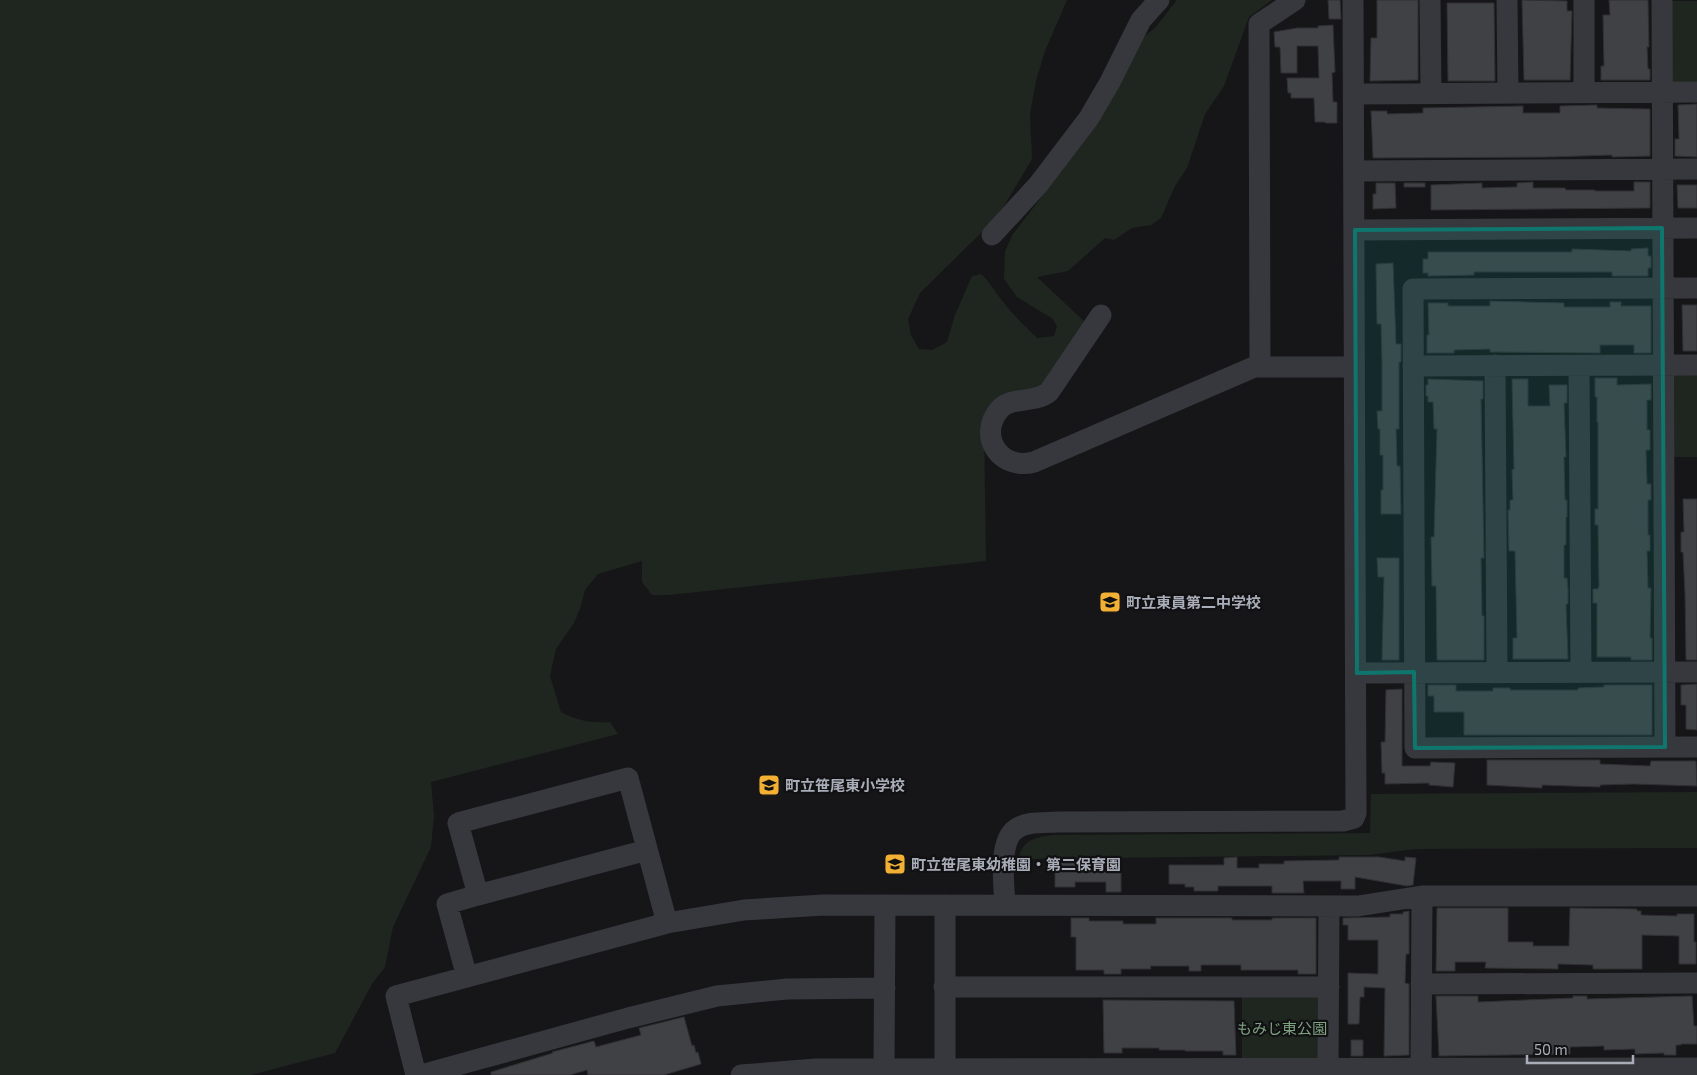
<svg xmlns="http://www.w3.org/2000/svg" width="1697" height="1075" viewBox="0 0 1697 1075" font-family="'Exo 2','Noto Sans JP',sans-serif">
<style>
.green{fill:#1e261f}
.building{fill:#404145;stroke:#303034}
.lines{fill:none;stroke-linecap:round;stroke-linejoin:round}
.minor{stroke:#37383d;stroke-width:21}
.marked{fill:#0f766e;fill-opacity:0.2;stroke:#0f766e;stroke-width:4;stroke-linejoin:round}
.labels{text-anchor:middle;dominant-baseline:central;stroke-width:4.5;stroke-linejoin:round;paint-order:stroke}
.poi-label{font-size:15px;font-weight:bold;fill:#a8adb8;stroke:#111113;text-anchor:start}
.park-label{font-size:15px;fill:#7fa381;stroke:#111113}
</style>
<rect width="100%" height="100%" fill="#161618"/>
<path class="green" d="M0 0H1067L1045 51 1036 81 1030 114 1032 159 1004 206 984 230 920 293 908 319 911 335 919 349 932 350 947 342 955 315 972 276 981 274C991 283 993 289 1001 299 1011 313 1024 325 1037 338L1054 336 1057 327 1053 319 1017 297 1004 279 1005 251 1013 234 1040 199 1058 164 1138 41 1155 28 1177 0H1272L1249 17 1224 86 1205 114 1187 168 1175 186 1161 218 1151 225 1132 228 1114 240 1105 238 1068 271 1037 277 1086 323 1056 376 984 427 986 561 669 595H652L642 582V561L598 574 585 590 580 609 574 623 556 649 550 676 561 712C577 721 592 723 610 722L618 734 431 782 434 816 431 847 393 927 385 967 372 984 335 1053 251 1075H0Z
M1669 1H1697V85L1669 82Z
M1697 372V457H1670L1672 374Z
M1697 792V848L1415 849 1369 855 1019 859C1021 839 1038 837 1054 835L1370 833 1371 794Z
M1242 994H1319L1320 1060 1242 1063Z"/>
<path class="building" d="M1328 0H1340L1341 19H1329Z
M1377 0H1418V80L1370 81 1371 38H1377Z
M1522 0 1567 1V11H1572L1570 80H1524Z
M1609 0H1648L1649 47H1647L1648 69H1650V80H1601V66H1604L1603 15H1610Z
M1447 3H1494L1495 81H1448Z
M1333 25 1335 72 1332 73 1333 102H1337V123H1325V122H1315L1314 98H1291V93H1288L1287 78H1319L1318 46H1297V73H1281L1280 47H1275L1274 32 1297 28H1318V26Z
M1697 104V157L1675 156V139H1679L1678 105Z
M1597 105V108L1650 109V156L1612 157V155L1548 157 1373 158 1371 111H1387V114L1423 113V108L1523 106V113H1560V106Z
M1533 182V188H1565L1566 190H1595V191H1634V182H1650V208L1431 210V185L1482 183V188L1517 187V183Z
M1376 183H1395L1396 208 1373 209V194H1376Z
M1404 183H1425V187H1404Z
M1677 185H1697V208H1678Z
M1648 248V256H1651V268H1648V276H1612V272H1474V275L1428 276V273H1423V259H1428V252H1572V249L1631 251V249Z
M1393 263 1396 344H1401V362H1399V429H1396L1397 466H1400L1401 514H1381V490H1383V455H1380V429H1378L1377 411H1382V362L1381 324H1377L1376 264Z
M1490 301 1564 303V307H1610V302H1621V306H1651V353H1634V345H1600V353L1490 352V349L1454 350V353H1427V335H1429L1428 303H1448V306H1490Z
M1682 305H1697V351H1683Z
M1595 378H1617V385L1651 384V400H1647V430H1650V450H1646L1647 484H1651V500H1648V535H1650V551H1647L1648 588H1651L1650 638H1652V660H1631V657H1597V603H1593V589H1598L1599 586 1598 525H1595V509H1598V422H1597V397H1595Z
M1428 379 1483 381V399H1481L1484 558H1481L1482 616H1484V660H1437L1436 586H1432L1431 537H1434L1437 429H1434L1433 402H1428V396H1426V385H1428Z
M1512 379H1528V406H1550L1549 385H1567V403H1564L1566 457H1564L1565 500H1567V517H1566V545H1564V578H1567L1568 589V603L1566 605 1568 659H1513V638H1517L1515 551H1509L1508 510H1510V500H1513L1512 470 1514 469Z
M1683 499H1697V660H1686L1685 594 1683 552H1681V532H1684Z
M1377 558H1399V660H1382L1384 577H1378Z
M1697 684V730L1686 729V705H1681V685Z
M1428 685H1456V691H1493V688H1510V690H1578V688L1604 687V685H1652V735H1464V712H1434V696H1428Z
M1402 689V766H1430L1431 762 1455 763 1453 787 1429 785V783L1385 784V773H1382L1381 742H1385L1386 690Z
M1487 760H1600V764L1650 766 1651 761H1696L1697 786 1633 784 1600 785V787L1542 785V788L1487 785Z
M1237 857V868H1259V864H1284V861L1339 860V857H1379L1405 861V857L1416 858 1413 885 1407 886 1355 877V889H1341V881H1303L1304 893H1272V886H1218V891H1194V887H1185V884H1169V865H1224V858Z
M1083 858 1121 860V892H1106V882H1075V887H1055V862H1084Z
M1437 908H1508V942H1533V946H1569L1570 908 1637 909V911H1641V915L1677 916V914H1694V942H1696V964H1679V936L1642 935V969H1593V965L1558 964V969L1485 968 1486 962H1455V971H1436Z
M1409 911V954H1406L1405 983 1409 984V1055L1384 1056 1385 988 1364 987V997H1360L1359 1024H1348V973L1378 974V940H1348V925H1343V918L1390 917V914H1403V912Z
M1071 918H1089V921H1123V924H1156V918H1232V920H1272V918H1316V974H1298V970H1241V965H1201V971H1189V966H1150L1151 969H1121V974H1104V970H1076V937H1071Z
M1436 996H1478V1002L1573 998V996H1587V999L1692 996 1694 1026H1697V1044H1681V1045H1676V1055H1664V1053L1635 1054V1049L1604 1050V1046L1570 1047V1054L1439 1056Z
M1103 1000 1234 1001 1236 1055H1223V1051H1185V1050H1159V1048H1122V1053H1104Z
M684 1017 692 1046 694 1045 696 1053 698 1052 701 1064 664 1075H588L587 1070 570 1075H491V1072L553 1053 552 1052 594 1041 596 1047 641 1035 639 1028Z
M1351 1040H1363V1056H1351Z"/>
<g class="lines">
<path class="minor" d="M1430 0 1431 93
M1507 0 1508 93
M1584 0V92
M1662 0 1665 747
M1354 94 1697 92
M1354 171 1697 169
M1355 230 1697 228
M992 235 1038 185 1089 118 1110 82 1141 20 1159 0
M1697 288 1413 289 1415 748 1697 747
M1101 315 1049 392C1034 404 1010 396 999 410 977 437 1001 471 1034 462L1254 367H1354
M1495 365 1497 671
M1260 366 1259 24 1295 0
M1413 366 1697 365
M1579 366 1581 672
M1357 673 1697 672
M478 895 647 850
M1005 904C1004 885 998 841 1016 829 1027 821 1045 823 1058 822L1343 821 1354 818 1356 813 1353 0
M467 977 447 904 478 895 458 823 628 778 667 923
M1421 984 1697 983
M944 987H1329
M884 1069 885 905
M1328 1069 1329 906
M1421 1069 1422 896
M416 1075 396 996 667 923 744 910 823 905 1358 906 1422 896H1697
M421 1075 628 1018 717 996 787 989 885 988
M741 1075 816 1069H884L1697 1068
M945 1075V905"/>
</g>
<path class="marked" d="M1662 228 1665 747 1415 748 1414 672 1357 673 1355 230Z"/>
<defs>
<g id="school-square" transform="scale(1.125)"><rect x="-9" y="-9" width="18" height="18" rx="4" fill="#f2b134" stroke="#111113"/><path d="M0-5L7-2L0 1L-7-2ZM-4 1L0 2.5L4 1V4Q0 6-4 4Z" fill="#111"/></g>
</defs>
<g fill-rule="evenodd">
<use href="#school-square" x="1110" y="602"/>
<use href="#school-square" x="769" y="785"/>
<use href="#school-square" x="895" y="864"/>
</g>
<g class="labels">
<g class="poi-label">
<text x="1126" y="602">町立東員第二中学校</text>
<text x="785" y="785">町立笹尾東小学校</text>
<text x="911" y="864">町立笹尾東幼稚園・第二保育園</text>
</g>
<g class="park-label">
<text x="1282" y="1028">もみじ東公園</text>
</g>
</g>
<path d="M1527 1055v8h106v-8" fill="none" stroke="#a8adb8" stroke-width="2.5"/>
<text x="1534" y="1055" font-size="15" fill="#a8adb8" stroke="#111113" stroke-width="4" paint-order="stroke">50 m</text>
</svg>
